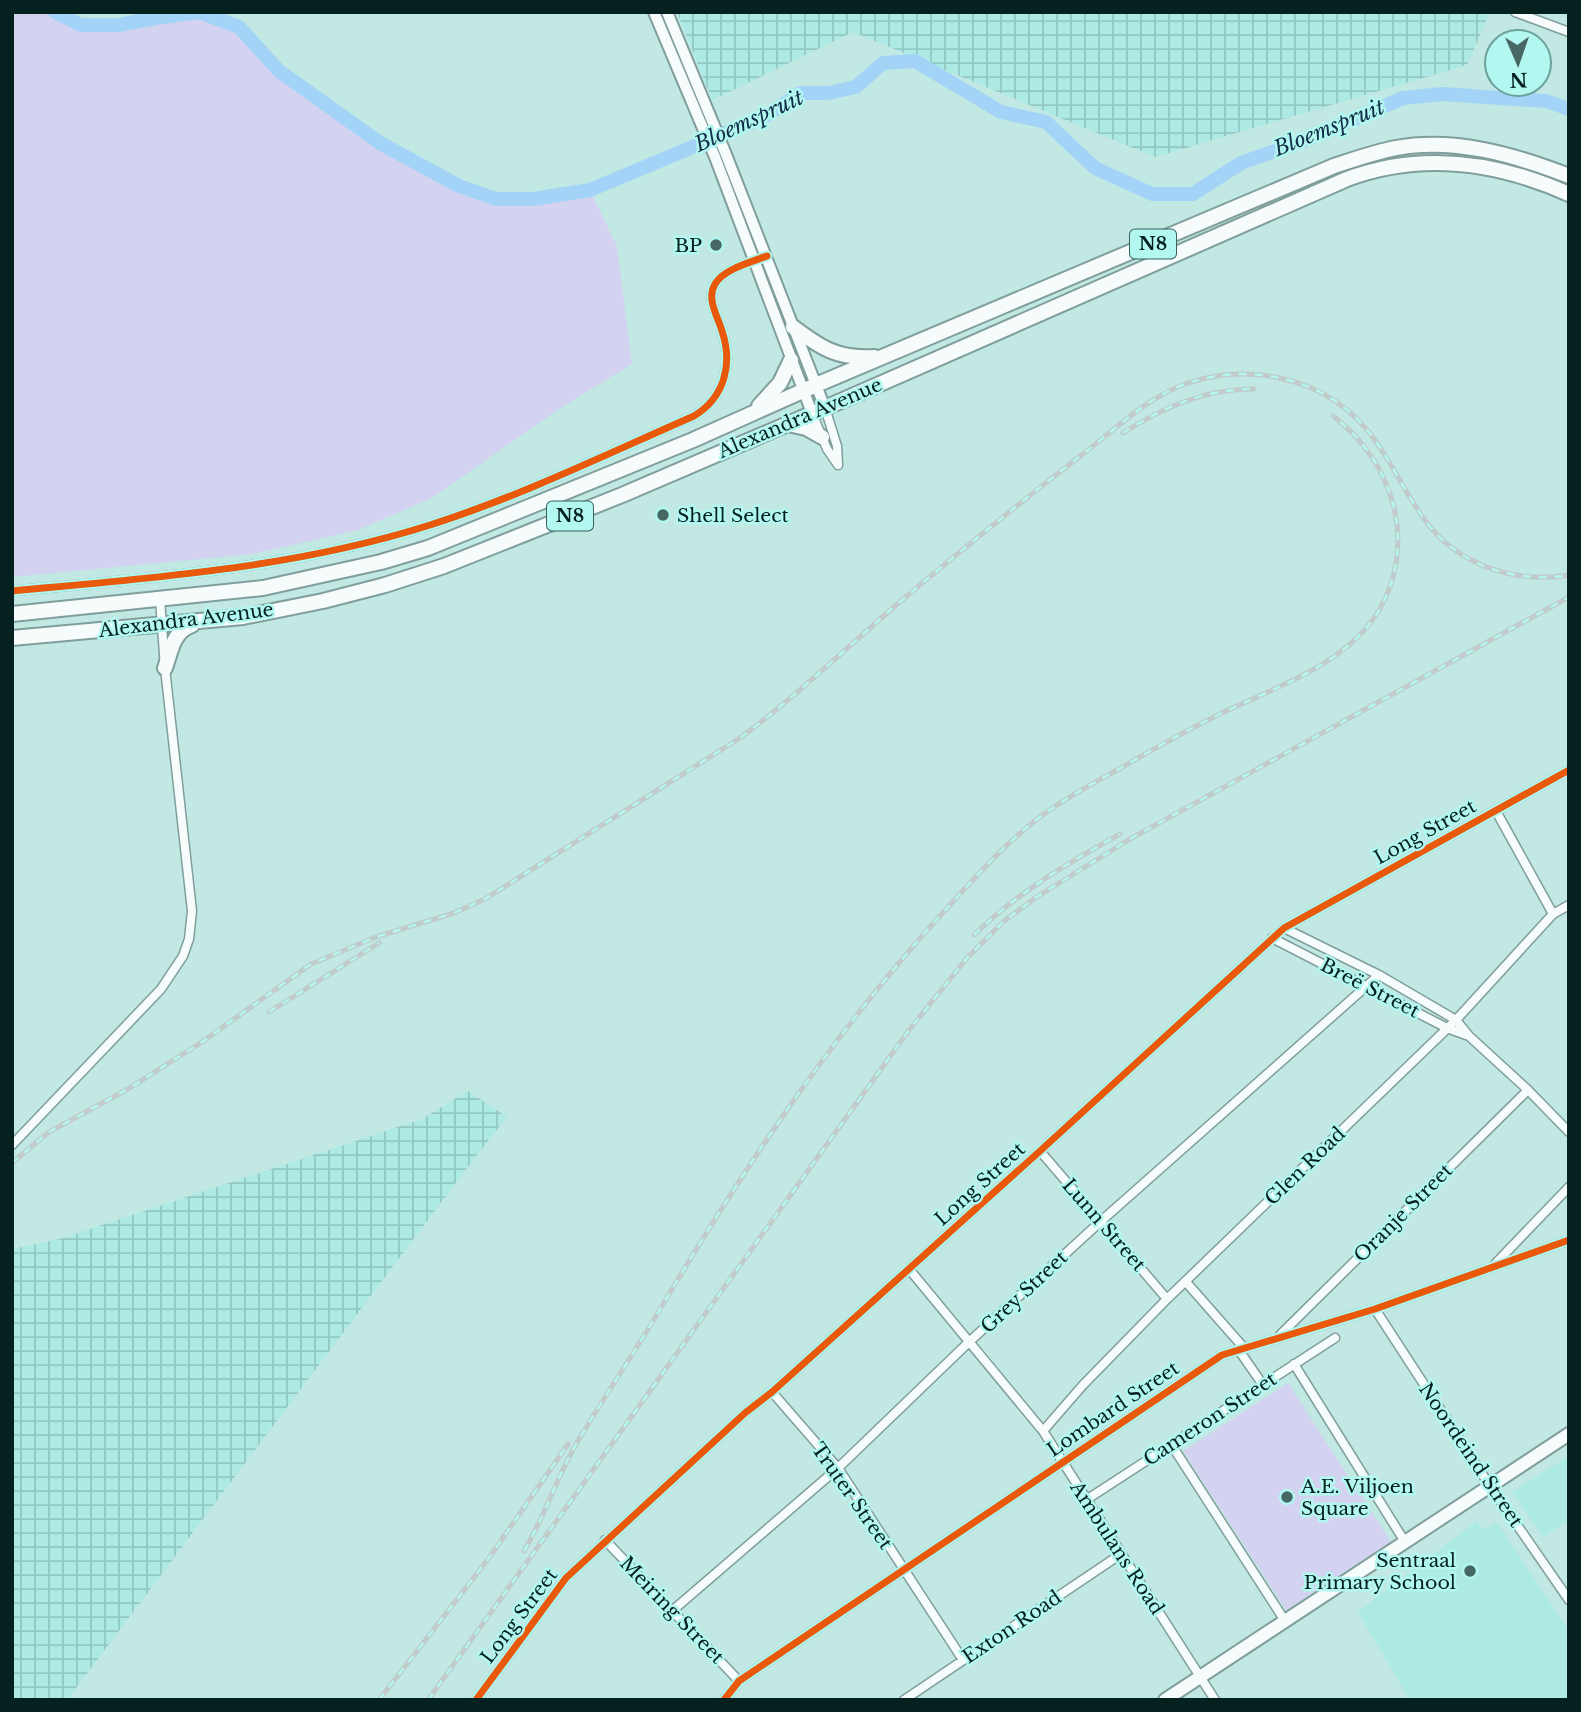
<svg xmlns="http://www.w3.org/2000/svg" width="1581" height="1712" viewBox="0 0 1581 1712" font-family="'Libre Baskerville',serif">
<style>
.built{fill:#adeae4}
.industrial{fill:url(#industrial-grid)}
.grass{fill:#d3d3f1}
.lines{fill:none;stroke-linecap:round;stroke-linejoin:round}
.river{stroke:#a3d4f7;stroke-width:14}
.minor-casing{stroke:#809e9b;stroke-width:11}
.secondary-casing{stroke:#809e9b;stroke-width:14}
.primary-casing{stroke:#809e9b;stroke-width:16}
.trunk-casing{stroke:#809e9b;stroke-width:18}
.minor{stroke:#f6fcfb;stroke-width:8}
.secondary{stroke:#f6fcfb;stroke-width:10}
.primary{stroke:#f6fcfb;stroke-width:12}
.trunk{stroke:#f6fcfb;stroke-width:14}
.rail-casing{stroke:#c0cbca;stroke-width:5}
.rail{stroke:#b2f7f0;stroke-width:2.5;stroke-dasharray:8;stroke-linecap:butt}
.cycleway-casing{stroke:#b2f7f0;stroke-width:11}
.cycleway{stroke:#e8590c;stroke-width:7}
.poi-dot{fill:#466764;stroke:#b2f7f0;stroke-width:2.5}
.labels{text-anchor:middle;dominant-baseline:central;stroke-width:5;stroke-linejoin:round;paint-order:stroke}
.shield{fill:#b2f7f0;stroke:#38615e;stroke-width:2}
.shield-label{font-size:18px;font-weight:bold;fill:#04211f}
.poi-label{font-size:19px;fill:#04211f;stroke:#b2f7f0;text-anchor:end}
.street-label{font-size:19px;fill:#04211f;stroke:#b2f7f0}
.water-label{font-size:21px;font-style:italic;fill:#122e48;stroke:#b2f7f0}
</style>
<defs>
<pattern id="industrial-grid" width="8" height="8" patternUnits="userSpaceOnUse" patternTransform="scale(1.75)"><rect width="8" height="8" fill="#adeae4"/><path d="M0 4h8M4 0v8" fill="none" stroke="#93c8c3"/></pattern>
</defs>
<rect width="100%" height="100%" fill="#c1e8e3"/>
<path class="built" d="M1569 1456V1520L1543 1537 1512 1492Z
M1477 1521 1483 1530 1497 1522 1569 1631V1700H1410L1358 1612Z"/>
<path class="industrial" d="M677 12H1490L1467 65 1155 157 853 32 712 100Z
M468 1091 507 1117 473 1160 67 1700H12V1249L60 1239 422 1119Z"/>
<path class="grass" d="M12 12H55L81 25H119L156 18 199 12 239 27 279 71 380 143 459 186 496 199H533L590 190 617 246 632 364 556 411 432 498 358 530 253 554 12 577Z
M1288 1383 1391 1542 1286 1610 1183 1451Z"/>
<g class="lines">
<path class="river" d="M55 12 81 25H119L156 18 199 12 239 27 279 71 380 143 459 186 496 199H533L590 190 762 118 801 93H828L856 87 883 63 915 61 1001 112 1046 122 1095 168 1152 194H1193L1241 163 1308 139 1403 98 1442 94 1546 101 1569 109"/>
<g class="minor-casing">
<path id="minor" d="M1515 12 1569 32
M825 408 837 446 838 465
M812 413 827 449 838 465
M12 591C152 578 295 568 430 525 521 496 607 454 694 416 725 397 733 364 722 331 718 317 706 299 715 284 724 269 751 262 767 256
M1496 811 1553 914
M1284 928 1379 975 1456 1020 1469 1036 1528 1090 1569 1132
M1272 938 1447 1028 1466 1035
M12 1145 161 989 183 956 189 939 192 911 165 668 160 599
M1040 1151 1167 1299
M1496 1263 1569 1187
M909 1269 1043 1431 1215 1700
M1186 1282 1244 1348
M1375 1309 1490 1486 1569 1600
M1280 1335 1528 1090
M1238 1349 1263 1385
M1294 1364 1405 1542
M772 1392 838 1468 963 1660
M1043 1431 1083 1385 1167 1299 1456 1020 1553 914 1569 905
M1171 1444 1285 1621
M1086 1500 1335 1338
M605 1540 739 1681
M672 1611 838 1468 969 1342 1100 1222 1379 975
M476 1700 566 1578 745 1413 772 1392 1040 1151 1284 928 1569 770
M724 1700 739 1681 1222 1355 1375 1309 1569 1240
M904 1700 1121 1554"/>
</g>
<g class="secondary-casing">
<path id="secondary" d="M654 12 715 157 812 413
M667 12 725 152 825 408"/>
</g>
<g class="primary-casing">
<path id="primary" d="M1165 1700 1569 1434"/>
</g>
<g class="trunk-casing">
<path id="trunk" d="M793 327C821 348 837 359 874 357
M759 406 780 383 791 360
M788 424 806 428 822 437
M12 614 263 588 381 562 428 548 693 440 816 385 1334 166C1355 159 1375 152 1396 148 1454 137 1515 155 1569 176
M12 638 243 617 323 601 385 585 444 566 622 495 825 408 1347 179C1422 151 1497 162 1569 194
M165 668C171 651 173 631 192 625"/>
</g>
<use href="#minor" class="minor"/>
<use href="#secondary" class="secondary"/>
<use href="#primary" class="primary"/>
<use href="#trunk" class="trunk"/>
<g class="rail-casing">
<path id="rail" d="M1123 433C1164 407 1205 389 1254 389
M974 935C1017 893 1068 863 1120 834
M269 1012 379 943
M12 1163 49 1132 128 1089 202 1042 311 964 376 937 454 913 485 899 740 738C794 698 843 651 894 607 954 556 1016 506 1079 457 1114 431 1145 398 1188 383 1232 368 1281 372 1322 393 1378 423 1390 471 1424 519 1457 565 1514 584 1569 575
M524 1551C545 1516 557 1476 578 1441 604 1397 633 1355 659 1311 743 1169 836 1029 948 907 970 883 992 858 1017 836 1047 808 1083 789 1119 769 1152 750 1185 731 1220 714 1275 687 1344 666 1378 612 1419 544 1393 461 1333 416
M379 1700 489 1558 568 1444
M428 1700 909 1030 967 958 1003 922 1035 898 1130 839 1569 597"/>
</g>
<use href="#rail" class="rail"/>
<g class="cycleway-casing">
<path id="cycleway" d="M12 591C152 578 295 568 430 525 521 496 607 454 694 416 725 397 733 364 722 331 718 317 706 299 715 284 724 269 751 262 767 256
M476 1700 566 1578 745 1413 772 1392 1040 1151 1284 928 1569 770
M724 1700 739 1681 1222 1355 1375 1309 1569 1240"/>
</g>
<use href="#cycleway" class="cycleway"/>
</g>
<g class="poi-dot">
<circle cx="716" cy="245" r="7"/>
<circle cx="663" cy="515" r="7"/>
<circle cx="1287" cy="1497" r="7"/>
<circle cx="1470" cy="1571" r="7"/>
</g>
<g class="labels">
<g class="shield">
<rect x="1130" y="229.5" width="46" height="29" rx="5"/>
<rect x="547" y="501.5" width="46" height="29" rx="5"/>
</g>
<g class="shield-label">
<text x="1153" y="244">N8</text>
<text x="570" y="516">N8</text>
</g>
<g class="poi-label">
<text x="702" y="245">BP</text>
<text x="677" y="515" text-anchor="start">Shell Select</text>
<text x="1301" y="1486" text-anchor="start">A.E. Viljoen<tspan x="1301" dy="22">Square</tspan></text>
<text x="1456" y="1560">Sentraal<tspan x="1456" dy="22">Primary School</tspan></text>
</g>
<g class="street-label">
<text transform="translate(800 418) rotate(-23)">Alexandra Avenue</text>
<text transform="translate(186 620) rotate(-7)">Alexandra Avenue</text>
<text transform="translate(1425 832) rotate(-29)">Long Street</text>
<text transform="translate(1370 988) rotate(27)">Breë Street</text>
<text transform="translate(1305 1166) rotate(-44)">Glen Road</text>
<text transform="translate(980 1184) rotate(-42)">Long Street</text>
<text transform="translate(1403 1213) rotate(-45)">Oranje Street</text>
<text transform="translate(1104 1225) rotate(49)">Lunn Street</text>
<text transform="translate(1024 1292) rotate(-43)">Grey Street</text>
<text transform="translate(1113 1409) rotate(-34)">Lombard Street</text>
<text transform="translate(1210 1419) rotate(-33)">Cameron Street</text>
<text transform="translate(1471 1455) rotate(56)">Noordeind Street</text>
<text transform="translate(852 1496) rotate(55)">Truter Street</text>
<text transform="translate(1117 1548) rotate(57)">Ambulans Road</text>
<text transform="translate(672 1610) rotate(46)">Meiring Street</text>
<text transform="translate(519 1616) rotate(-53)">Long Street</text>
<text transform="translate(1012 1627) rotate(-34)">Exton Road</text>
</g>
<g class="water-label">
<text transform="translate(749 121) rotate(-25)">Bloemspruit</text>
<text transform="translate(1329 128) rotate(-22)">Bloemspruit</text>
</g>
</g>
<rect width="1581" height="1712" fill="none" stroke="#04211f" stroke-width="28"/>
<g transform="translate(1518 63) rotate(178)"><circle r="33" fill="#b2f7f0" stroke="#6ca19c" stroke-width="2"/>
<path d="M0-5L12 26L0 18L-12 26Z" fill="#466764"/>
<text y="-10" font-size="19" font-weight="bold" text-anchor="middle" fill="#04211f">N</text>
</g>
</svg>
